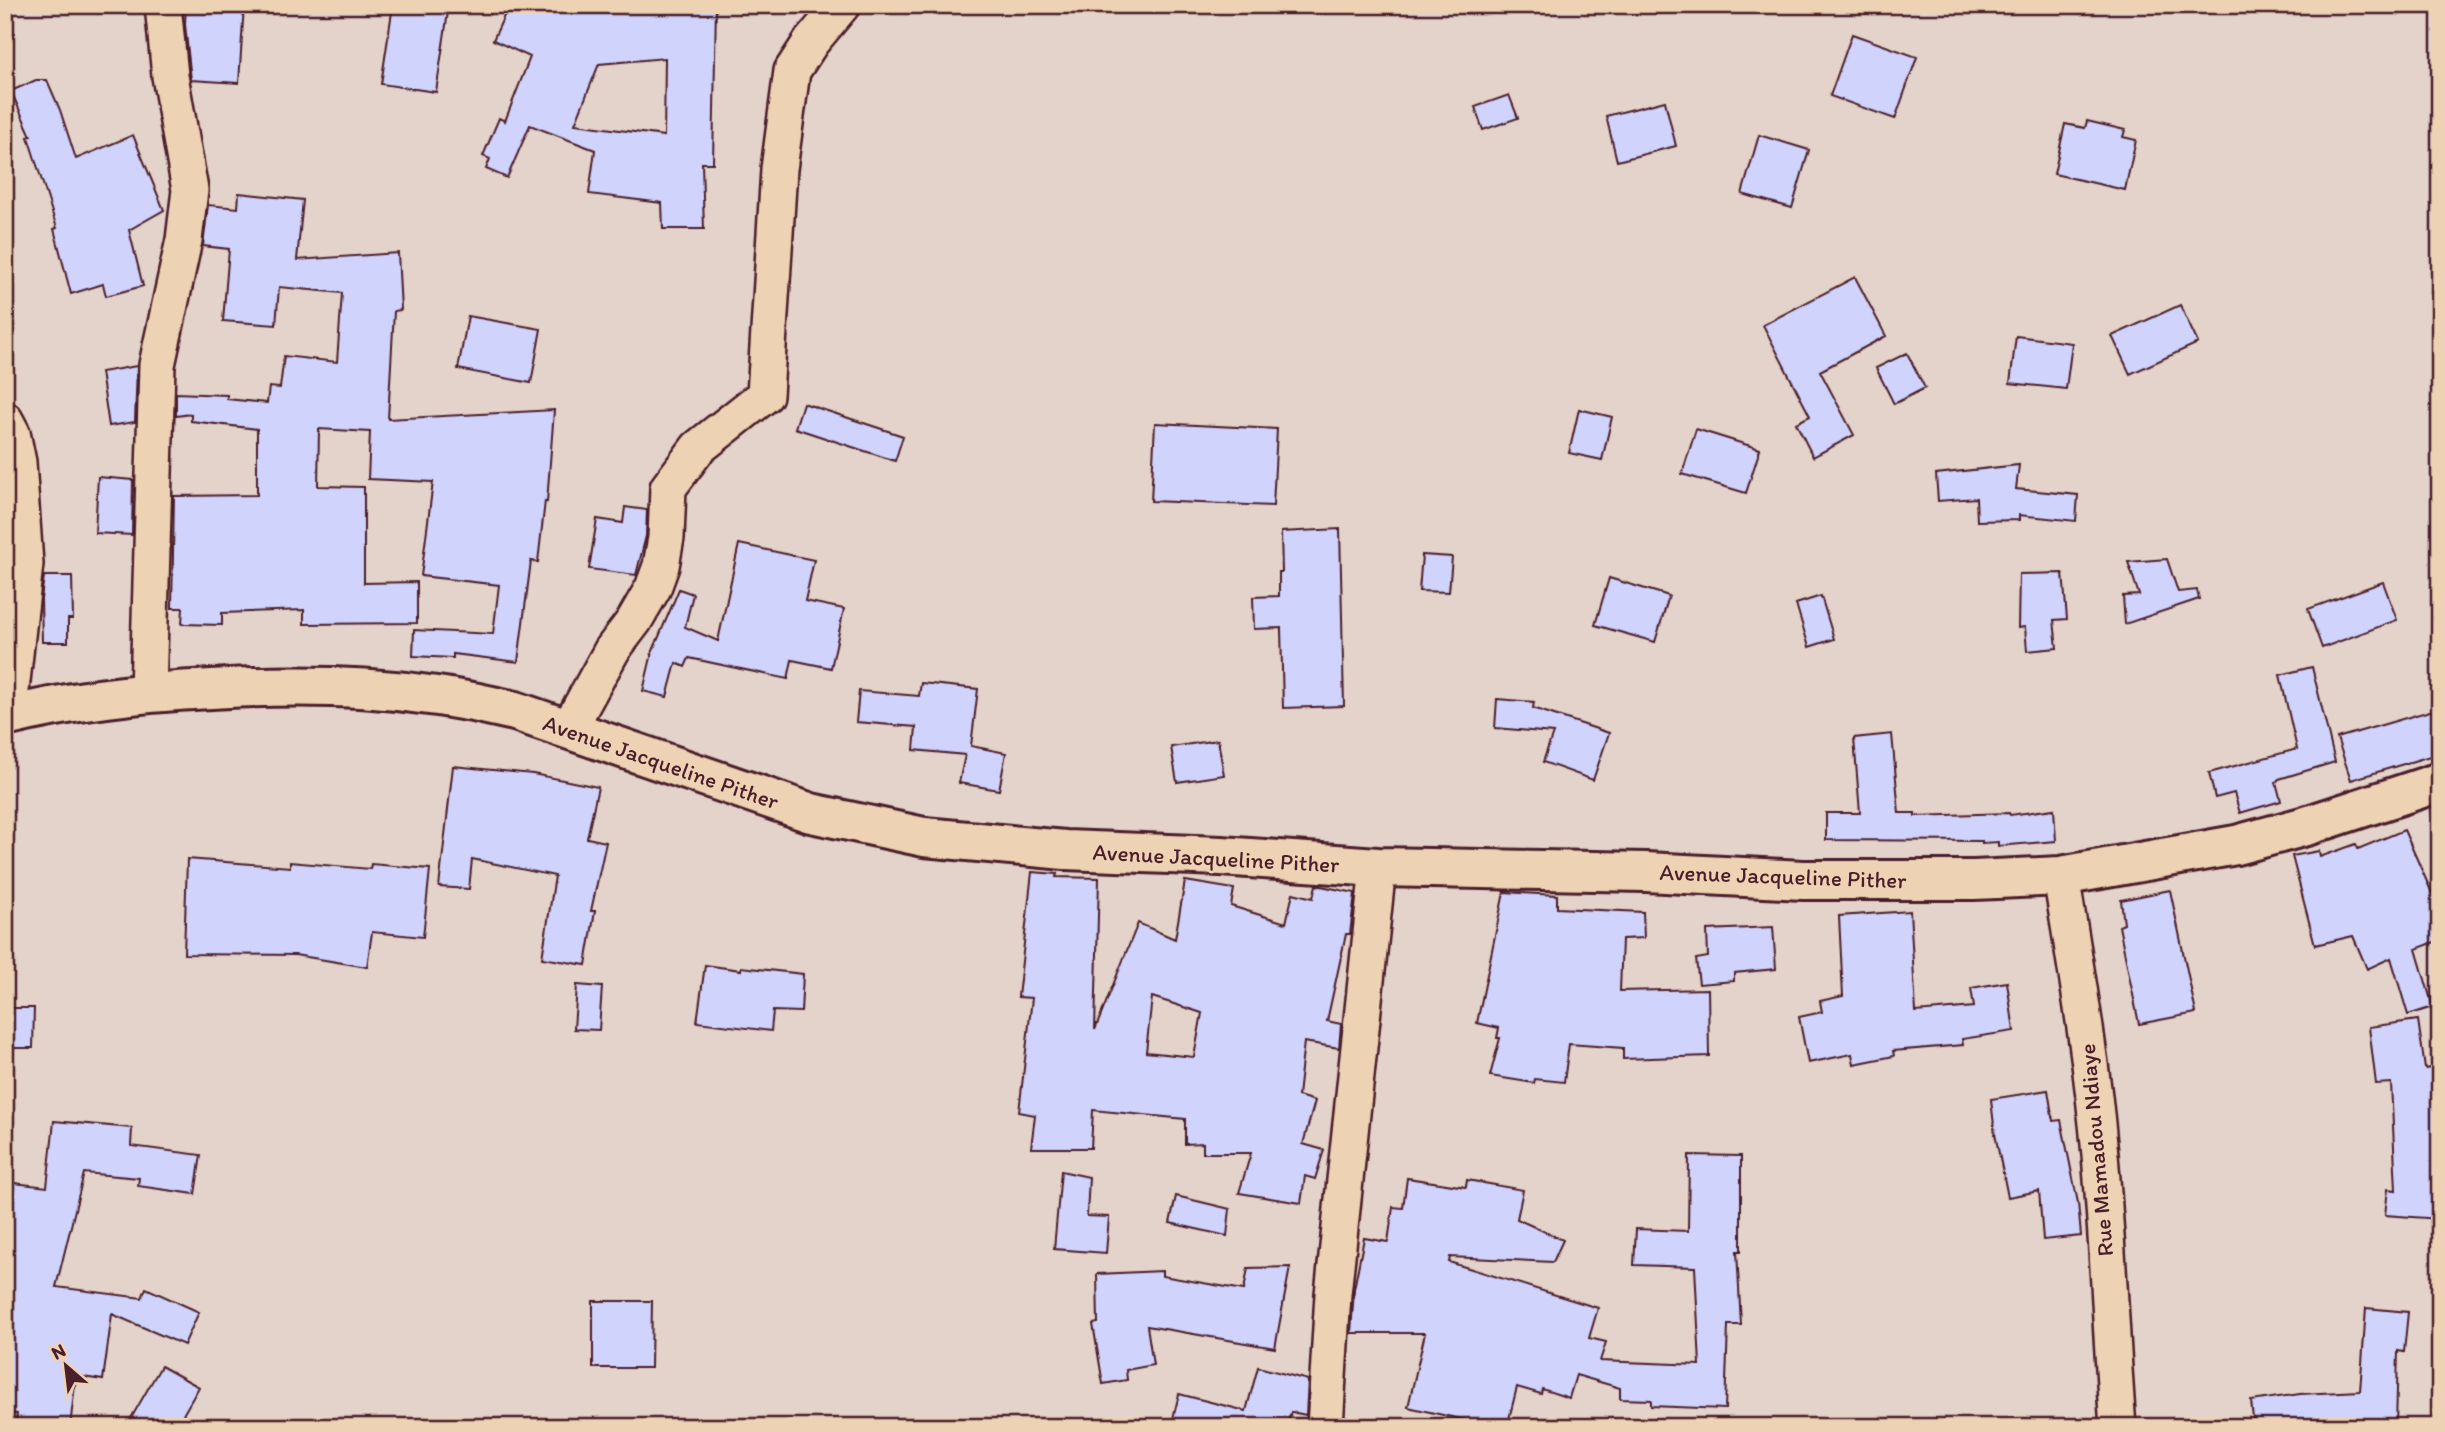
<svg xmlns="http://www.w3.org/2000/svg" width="2445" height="1432" viewBox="0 0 2445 1432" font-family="Itim,sans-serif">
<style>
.building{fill:#d0d3fc;stroke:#4a1f2b;stroke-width:2;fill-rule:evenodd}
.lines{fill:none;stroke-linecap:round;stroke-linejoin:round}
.minor-casing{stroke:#4a1f2b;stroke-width:40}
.tertiary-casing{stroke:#4a1f2b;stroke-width:44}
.minor{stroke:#edd3b4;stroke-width:35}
.tertiary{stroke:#edd3b4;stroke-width:38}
.labels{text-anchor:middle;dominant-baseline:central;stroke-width:5;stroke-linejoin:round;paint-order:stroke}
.street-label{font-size:23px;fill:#4a1f2b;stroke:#edd3b4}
</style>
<rect width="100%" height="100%" fill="#e4d3ca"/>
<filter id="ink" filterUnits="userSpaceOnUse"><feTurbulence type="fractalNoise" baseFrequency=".0143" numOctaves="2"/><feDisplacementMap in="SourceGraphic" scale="14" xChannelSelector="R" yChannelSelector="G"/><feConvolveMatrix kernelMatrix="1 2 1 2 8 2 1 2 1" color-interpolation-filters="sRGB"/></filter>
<g filter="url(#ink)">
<path class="building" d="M186 5H244L239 83 191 80 185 24Z
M393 5H449L436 92 381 84Z
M509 5H716L713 163H702L704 229H663L662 203 589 194 595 150 530 125 507 178 486 169 490 159 483 156 499 118 505 121 530 57 493 40ZM665 58 664 136 575 124 599 64Z
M1852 34 1917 57 1895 119 1830 96Z
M36 80H47L60 110 76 159 133 135 164 210 129 230 143 286 106 296 103 284 71 294 54 229 57 228 28 137 31 136 11 91Z
M1509 95 1518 118 1483 130 1475 107Z
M1665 101 1676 146 1617 161 1606 116Z
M2087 121 2125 130 2123 137 2136 140 2125 190 2054 174 2065 124 2085 128Z
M1759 135 1809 150 1792 208 1742 194Z
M239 193 303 200 297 260 398 253 401 310 394 311 388 419 554 410 547 502 545 501 538 562 531 561 518 662 453 654V658L413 656 414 630 493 634 499 585 421 576 433 482 368 479 370 432 319 429 318 486 364 487V583L417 582V623L304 624V610L222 613V625L182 624 183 608H172L174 496 257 495V429L191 421V414L176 416V393L227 395V399L267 403 269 387 280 388 284 356 337 362 342 293 279 287 276 325 223 321 229 249 203 246 208 205 238 208Z
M1855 277 1886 336 1820 371 1854 435 1813 457 1796 423 1810 416 1763 325Z
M2180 305 2198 343 2130 374 2112 336Z
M468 316 541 329 531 383 458 369Z
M2016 336 2072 343 2066 389 2010 383Z
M1907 353 1925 388 1894 404 1876 368Z
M137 366 135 422 109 426 101 372Z
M803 403 903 436 895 461 795 428Z
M1579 409 1612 417 1602 460 1569 453Z
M1155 423 1277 429 1273 506 1151 501Z
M1696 429 1760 449 1746 493 1682 474Z
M2019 465 2016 489 2078 495 2076 521 2019 515V520L1977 521 1976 498 1938 501 1936 474Z
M98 477 133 480 132 535 95 533Z
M625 507 647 510 646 536 636 575 589 569 597 519 623 523Z
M1340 529 1344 706 1283 708 1281 628 1254 629 1253 597 1279 596V572H1282L1281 532Z
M739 544 814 560 805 601 844 609 831 668 792 660 788 679 689 658 685 667 676 663 667 697 643 691 652 653 679 589 693 594 685 627 718 641Z
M1422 555 1452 557 1449 592 1419 591Z
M2167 559 2178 592 2197 590 2199 599 2125 624 2123 596 2139 595 2128 562Z
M2063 573 2067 619 2054 620 2057 648 2027 651 2025 627 2018 628 2019 574Z
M44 576H72L73 619H68V642H42L41 599Z
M1609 578 1669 596 1655 642 1595 625Z
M2383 582 2397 620 2322 648 2308 609Z
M1821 596 1834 639 1809 647 1796 604Z
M2312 667 2335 762 2279 779 2276 782 2281 801 2240 813 2234 793 2215 798 2209 773 2297 749 2280 675Z
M921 683 978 689 971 746 1006 753 999 790 959 783 965 755 914 750 916 727 856 722 859 691 919 696Z
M1497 699 1534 702 1533 708 1609 733 1593 780 1543 762 1553 733 1495 728Z
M2440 708V753L2351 780 2337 738Z
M1892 734 1899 813H1915V816L2009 813 2010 815 2054 809 2056 841 1998 846V842L1982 843V841L1826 840V813H1860L1854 738Z
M1218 740 1224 775 1177 782 1171 747Z
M453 766 533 774 598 787 587 838 606 842 591 911H595L586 965 542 958 555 876 472 859 469 889 439 887Z
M2404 830 2440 911V940L2416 949 2433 1007 2408 1015 2391 958 2367 969 2353 936 2315 945 2292 856 2319 851 2320 857 2356 844 2358 849Z
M187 859 290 867V862L370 869 371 864 430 869 423 937 372 932 367 967 295 955 184 954Z
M1032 872 1057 874 1056 877 1099 878 1095 1030 1138 923 1175 939 1185 881 1234 889 1231 906 1286 923 1293 893 1313 898 1316 885 1355 893 1350 934H1346L1327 1021 1341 1024 1339 1048 1304 1042 1298 1096 1315 1101 1303 1144 1324 1150 1315 1179 1305 1176 1301 1203 1239 1193 1251 1153H1203V1143L1185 1144V1119L1093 1110 1091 1148H1031L1035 1115 1019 1112 1032 998 1018 997ZM1152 997 1202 1013 1194 1057 1146 1052Z
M2170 890 2196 1013 2139 1024 2119 926 2124 924 2121 900Z
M1504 892 1557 895V908L1643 912 1644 938 1622 939 1620 991 1708 989 1709 1056 1623 1059V1048L1569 1044 1564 1082 1535 1079 1534 1083 1490 1076 1500 1038H1497L1499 1028 1477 1023Z
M1910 911 1916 1012 1974 1007 1971 988 2007 982 2014 1031 1962 1039 1963 1045 1893 1051 1894 1056 1854 1064 1852 1054 1808 1063 1799 1017 1822 1012 1820 1001 1843 996 1839 916Z
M1773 927 1776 969 1734 973V981L1699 984 1696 959 1708 957 1707 930Z
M705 965 741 970V967L803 974 801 1012 773 1011 771 1031 697 1022Z
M577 985 602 987 599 1030 574 1029Z
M5 1008H34L33 1048H5Z
M2418 1020 2425 1069 2440 1066V1219L2385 1215 2388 1189 2396 1190 2391 1083 2376 1084 2369 1027Z
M2048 1090 2053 1121 2061 1120 2078 1203 2081 1236 2043 1240 2039 1191 2008 1197 1995 1134 1991 1099Z
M54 1121 132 1128 131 1146 201 1155 195 1194 138 1186 139 1178 84 1173 56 1287 142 1298 146 1288 199 1312 184 1345 112 1314 103 1380 76 1376 70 1427H15L17 1414 5 1413V1182L47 1187Z
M1689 1155 1741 1156V1251H1737L1741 1325H1728L1725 1409 1651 1406V1400L1620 1399V1388L1576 1375 1569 1398 1542 1389 1541 1394 1517 1387 1507 1427H1467L1469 1421 1408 1407 1425 1333H1351L1354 1289 1364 1238 1388 1242 1393 1207 1403 1208 1407 1178 1466 1187 1467 1180 1523 1190 1517 1219 1563 1240 1553 1262 1450 1257 1449 1262 1598 1308 1589 1338 1606 1342 1600 1361 1700 1365 1695 1267 1634 1265 1636 1229 1688 1231Z
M1061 1171 1089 1177 1087 1216 1109 1217 1106 1253 1054 1249Z
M1176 1196 1230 1209 1227 1236 1170 1223Z
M1290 1267 1275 1348 1147 1326 1153 1365 1126 1370 1127 1380 1103 1384 1093 1324 1098 1323 1097 1274 1162 1271V1276L1244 1290 1248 1268Z
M593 1301H652L651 1368H593Z
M2366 1308 2408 1312 2404 1352 2398 1351 2396 1427H2254L2251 1401 2300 1394 2360 1391Z
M161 1366 199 1387 176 1427H126Z
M1258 1367 1308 1380 1306 1415 1291 1412 1287 1427H1171L1179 1394 1246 1411Z"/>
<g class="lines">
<g class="minor-casing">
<path id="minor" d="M5 420 12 433 18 462 25 564 8 717
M148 693 157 365 184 240 190 190 170 76 163 5
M568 730 612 650 634 621 653 588 661 566 666 538 668 488 698 448 765 395 779 169 792 71 811 42 842 5
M2061 876C2076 969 2092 1061 2100 1155 2108 1245 2111 1336 2118 1427
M1325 1427 1333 1294 1378 867"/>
</g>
<g class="tertiary-casing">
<path id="tertiary" d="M5 717C73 700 142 692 212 689 317 683 412 686 515 711L811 813 924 837 1065 850 1221 856 1378 867 1646 872 1803 880H1974L2061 876 2236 845 2306 826 2440 782"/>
</g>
<use href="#minor" class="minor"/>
<use href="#tertiary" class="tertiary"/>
</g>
</g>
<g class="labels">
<g class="street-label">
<text transform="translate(661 762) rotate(19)">Avenue Jacqueline Pither</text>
<text transform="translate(1216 858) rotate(3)">Avenue Jacqueline Pither</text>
<text transform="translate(1783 876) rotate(2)">Avenue Jacqueline Pither</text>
<text transform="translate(2096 1150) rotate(-95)">Rue Mamadou Ndiaye</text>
</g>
</g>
<rect width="2445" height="1432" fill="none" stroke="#edd3b4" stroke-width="28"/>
<rect x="14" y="14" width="2417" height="1404" fill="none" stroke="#4a1f2b" stroke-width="2.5" filter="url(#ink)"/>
<g transform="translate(66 1366) rotate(332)" stroke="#edd3b4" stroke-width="5" paint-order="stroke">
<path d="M0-5L12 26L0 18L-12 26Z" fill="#4a1f2b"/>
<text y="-10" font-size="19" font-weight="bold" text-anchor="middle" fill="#4a1f2b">N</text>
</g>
</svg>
